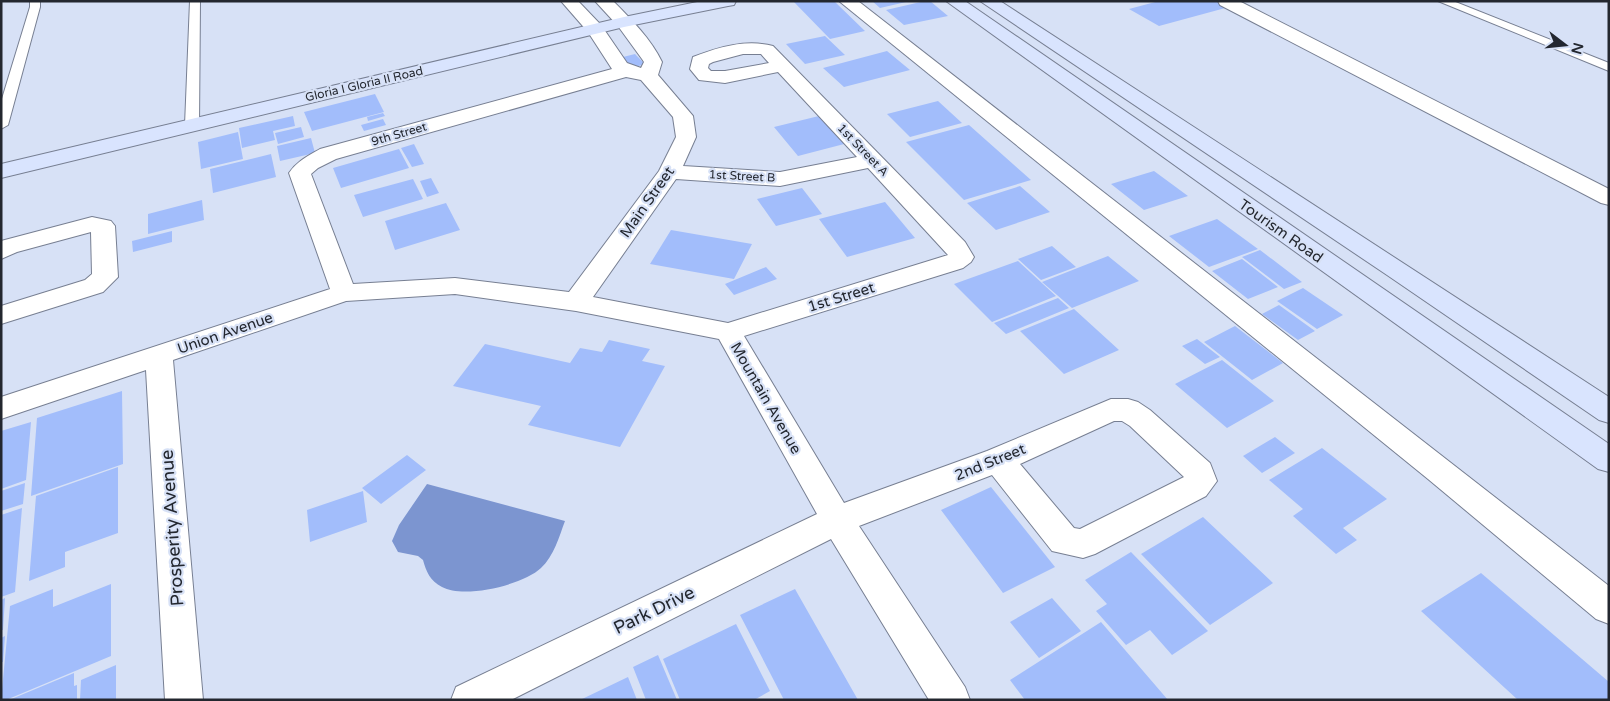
<svg xmlns="http://www.w3.org/2000/svg" width="1610" height="701" viewBox="0 0 1610 701" font-family="'Varela Round',sans-serif">
<style>
.water{fill:#7c95d0}
.building{fill:#a2bdfb}
.lines{fill:none;stroke-linecap:round;stroke-linejoin:round}
.lane-casing{stroke:#777f92;stroke-width:2}
.street-casing{stroke:#777f92;stroke-width:2}
.secondary-casing{stroke:#777f92;stroke-width:2}
.lane{fill:#fff;fill-rule:evenodd}
.street{fill:#fff;fill-rule:evenodd}
.secondary{fill:#d9e4fe;fill-rule:evenodd}
.labels{text-anchor:middle;dominant-baseline:central;stroke-width:4.5;stroke-linejoin:round;paint-order:stroke}
.far-street-label{font-size:12px;fill:#23272f;stroke:#d7e1f6}
.street-label{font-size:15px;fill:#23272f;stroke:#d7e1f6}
.near-street-label{font-size:18px;fill:#23272f;stroke:#d7e1f6}
</style>
<rect width="100%" height="100%" fill="#d7e1f6"/>
<path class="water" d="M427 484 565 521C559 537 554 556 541 568 523 585 464 599 442 587 430 581 426 571 423 560L418 556 398 552 392 541 399 525Z"/>
<path class="building" d="M793 1H834L865 31 830 39Z
M872 1H906V2L880 8Z
M925 1H930L948 16 904 25 886 10Z
M1159 1H1217L1229 7 1159 26 1129 9Z
M825 36 845 55 805 64 786 44Z
M887 51 910 70 844 87 823 68Z
M635 54 645 64 629 69 619 58Z
M375 94 384 112 312 131 304 112Z
M938 101 962 123 910 137 887 114Z
M383 113 385 116 368 121 367 117Z
M823 115 848 143 798 156 774 127Z
M293 116 295 126 273 131 275 140 242 148 239 128Z
M383 119 386 125 364 131 361 125Z
M969 125 1031 180 964 200 906 142Z
M301 127 304 137 278 144 275 133Z
M238 132 243 159 201 169 198 142Z
M311 138 315 153 280 161 277 146Z
M414 144 424 164 412 167 401 148Z
M399 149 409 168 341 188 333 168Z
M271 154 276 177 213 193 210 169Z
M1154 171 1188 196 1144 210 1111 184Z
M431 178 439 193 427 197 420 181Z
M413 179 423 199 363 217 354 195Z
M1020 186 1050 212 996 230 967 203Z
M802 188 822 214 776 226 757 199Z
M202 200 204 220 148 234V214Z
M885 202 915 238 847 257 819 219Z
M446 203 460 230 395 250 385 221Z
M1217 219 1258 249 1209 267 1169 236Z
M671 230 752 244 734 279 650 264Z
M172 231V242L133 252 132 241Z
M1052 246 1076 267 1041 280 1018 259Z
M1260 250 1302 282 1284 289 1242 257Z
M1108 256 1139 281 1072 308 1042 282Z
M1242 259 1278 287 1248 299 1212 271Z
M1018 261 1056 296 992 322 954 284Z
M766 267 777 279 734 295 725 284Z
M1303 288 1343 315 1317 329 1277 301Z
M1058 298 1069 308 1006 334 994 323Z
M1279 305 1315 331 1298 340 1262 314Z
M1074 309 1119 350 1064 374 1020 331Z
M1235 326 1283 363 1252 380 1204 342Z
M1197 339 1220 357 1205 364 1182 346Z
M609 340 650 349 642 361 665 366 620 447 528 425 541 406 453 386 485 344 570 363 580 348 602 352Z
M1222 360 1274 401 1227 428 1175 384Z
M122 391 123 464 31 496 37 418Z
M31 422 26 480 1 489V431Z
M1275 437 1295 453 1262 473 1243 456Z
M1322 448 1387 499 1343 528 1357 540 1336 554 1293 516 1303 509 1269 480Z
M407 455 426 470 381 504 362 488Z
M118 467V533L65 552V567L29 581 36 496Z
M25 483 23 504 1 511V491Z
M991 487 1055 567 1003 593 941 510Z
M363 491 367 522 310 542 307 510Z
M22 508 15 592 1 597V515Z
M1203 517 1273 583 1210 625 1141 554Z
M1131 552 1208 631 1172 655 1150 630 1126 645 1096 611 1107 604 1085 580Z
M1481 573 1609 682V700H1518L1421 611Z
M111 584V656L6 700H1L10 606 53 589V607Z
M795 589 858 700H784L740 615Z
M5 598 3 630H1V600Z
M1052 598 1081 631 1039 658 1010 622Z
M1101 622 1168 700H1025L1010 680Z
M736 624 770 691 754 700H680L663 659Z
M5 636 3 662H1V638Z
M658 655 677 700H646L633 667Z
M116 665V700H80L81 680Z
M74 673V686L77 685V700H9Z
M628 677 637 700H580Z"/>
<g class="lines">
<g class="lane-casing">
<path id="lane" d="M30 1H40V7L8 125 1 129V102L30 7Z
M190 1H200L199 125 192 129 185 125Z
M1438 1H1453L1609 63V71Z"/>
</g>
<g class="street-casing">
<path id="street" d="M561 1H578L601 25 627 63 641 68 644 62 642 59 618 26 595 1H613C631 19 651 39 662 62L658 75 693 116 696 137 683 166 780 172 857 157 778 72 725 83 699 80 690 69 693 57C719 47 746 39 773 46L965 242 974 257 971 262 963 268 744 336 844 503 987 451 1111 399H1128L1138 402 1150 410 1210 463 1217 481 1206 496 1095 554 1083 558 1052 551 992 475 859 526 965 687 970 700H929L831 539 511 700H451L456 687 817 514 719 339 576 311 455 294 346 301 173 360 203 700H165L146 370 1 419V397L330 289 289 173C297 161 308 156 320 149L612 69 588 32ZM743 54H761L769 63 725 71H711L708 68 709 64 713 62ZM626 77 641 80 673 117 676 137 659 171 569 292 455 278 353 284 311 174 318 168 336 159ZM868 168 948 255 728 323 593 297 676 179 780 186ZM1114 421H1122L1130 426 1184 477 1080 529 1074 528 1020 464Z
M839 1H858L1609 586V624L1596 619 1428 479Z
M1218 1H1239L1609 189V205L1601 203 1220 5Z
M92 217 111 221 115 226 118 277 103 292 1 324V306L85 280 92 274 91 232 17 252 1 259V241Z"/>
</g>
<g class="secondary-casing">
<path id="secondary" d="M702 1H736L734 5 728 6 624 27 1 178V164L624 17Z
M946 1H965L1609 444V472L1598 469Z
M980 1H1000L1609 397V423L1599 420 1387 275Z"/>
</g>
<use href="#lane" class="lane"/>
<use href="#street" class="street"/>
<use href="#secondary" class="secondary"/>
</g>
<g class="labels">
<g class="far-street-label">
<text transform="translate(364 84) rotate(-13)">Gloria I Gloria II Road</text>
<text transform="translate(399 134) rotate(-16)">9th Street</text>
<text transform="translate(863 150) rotate(46)">1st Street A</text>
<text transform="translate(742 176) rotate(3)">1st Street B</text>
</g>
<g class="street-label">
<text transform="translate(647 202) rotate(-55)">Main Street</text>
<text transform="translate(1281 231) rotate(35)">Tourism Road</text>
<text transform="translate(841 297) rotate(-17)">1st Street</text>
<text transform="translate(225 333) rotate(-19)">Union Avenue</text>
<text transform="translate(766 398) rotate(60)">Mountain Avenue</text>
<text transform="translate(990 462) rotate(-22)">2nd Street</text>
</g>
<g class="near-street-label">
<text transform="translate(172 528) rotate(-94)">Prosperity Avenue</text>
<text transform="translate(654 610) rotate(-26)">Park Drive</text>
</g>
</g>
<rect width="1610" height="701" fill="none" stroke="#23272f" stroke-width="5"/>
<g transform="translate(1565 45) rotate(106)" stroke="#d7e1f6" stroke-width="4" paint-order="stroke">
<path d="M0-4L9 19L0 12L-9 19Z" fill="#23272f"/>
<text y="-8" font-size="14" font-weight="bold" text-anchor="middle" fill="#23272f">N</text>
</g>
</svg>
